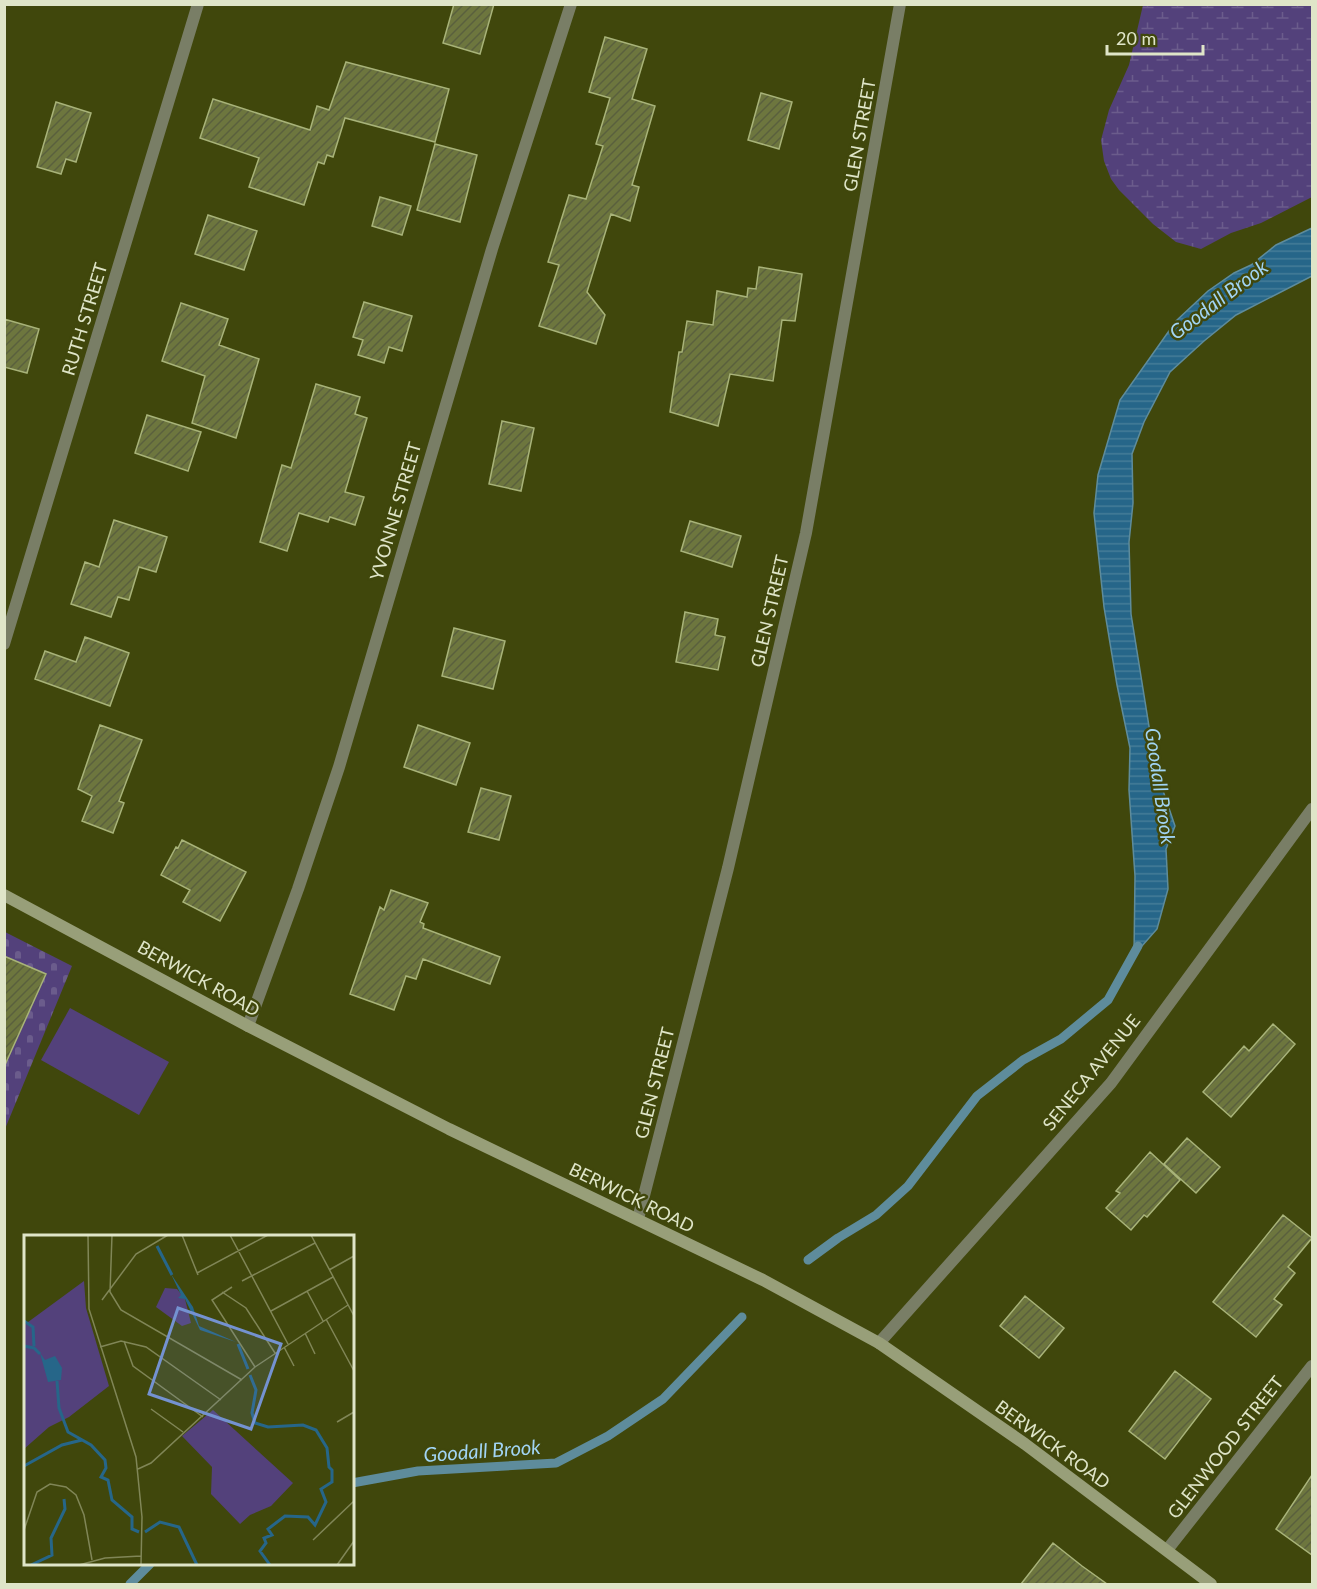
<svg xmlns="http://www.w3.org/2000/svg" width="1317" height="1589" viewBox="0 0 1317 1589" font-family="Lato,sans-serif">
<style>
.green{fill:#53417b}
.wetland{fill:url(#wetland-marsh)}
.cemetery{fill:url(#cemetery-stones)}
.water{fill:url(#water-rules);stroke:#5e8c9c;stroke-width:1.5}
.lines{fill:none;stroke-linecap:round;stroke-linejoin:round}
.stream{stroke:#5e8c9c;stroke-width:9}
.building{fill:url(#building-hatch);stroke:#a8b379;stroke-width:1.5}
.street{stroke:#797e66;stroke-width:12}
.secondary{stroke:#989f79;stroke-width:12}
.labels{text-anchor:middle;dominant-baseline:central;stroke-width:5;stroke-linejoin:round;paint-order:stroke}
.street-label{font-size:18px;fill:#dfe5c8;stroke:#40470c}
.water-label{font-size:20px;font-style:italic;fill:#a1d4f4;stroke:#40470c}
.inset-river{fill:none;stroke:#266689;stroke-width:3}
.inset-road{fill:none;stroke:#808657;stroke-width:1.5}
.view{fill:#7492d1;fill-opacity:0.15;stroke:#7492d1;stroke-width:3}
.inset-edge{fill:none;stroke:#dfe5c8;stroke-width:3}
</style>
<defs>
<pattern id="wetland-marsh" width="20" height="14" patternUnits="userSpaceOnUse" patternTransform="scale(1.5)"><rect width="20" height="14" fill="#53417b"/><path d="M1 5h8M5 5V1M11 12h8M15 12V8" fill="none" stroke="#6b5c8c"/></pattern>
<pattern id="cemetery-stones" width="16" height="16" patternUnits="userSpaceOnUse" patternTransform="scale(1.5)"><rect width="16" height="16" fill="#53417b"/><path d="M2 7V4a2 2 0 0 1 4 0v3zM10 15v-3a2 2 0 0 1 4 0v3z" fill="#6b5c8c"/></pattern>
<pattern id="water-rules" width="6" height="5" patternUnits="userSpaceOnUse" patternTransform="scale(1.5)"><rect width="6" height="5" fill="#266689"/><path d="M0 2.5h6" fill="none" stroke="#457c98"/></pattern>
<pattern id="building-hatch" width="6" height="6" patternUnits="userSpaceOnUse" patternTransform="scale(1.5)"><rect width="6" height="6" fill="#6d763e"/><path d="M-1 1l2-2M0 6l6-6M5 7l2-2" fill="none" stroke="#5a603d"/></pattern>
</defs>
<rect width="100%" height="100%" fill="#40470c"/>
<path class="green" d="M70 1008 169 1062 139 1115 41 1060Z"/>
<path class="wetland" d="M1143 5H1312V197L1261 223 1231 233 1201 249 1176 242 1153 224 1119 190 1111 179 1104 161 1101 140 1109 110 1129 65Z"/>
<path class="cemetery" d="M5 932 72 966 5 1129Z"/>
<path class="water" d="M1312 228V276L1236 315 1204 341 1170 372 1144 422 1132 454 1133 503 1129 542 1131 614 1156 770 1175 826 1166 849 1168 889 1157 929 1134 955 1135 876 1129 790 1130 748 1117 685 1104 607 1094 513 1098 475 1120 400 1176 321 1208 291 1234 273 1251 265 1276 245Z"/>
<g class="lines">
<path class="stream" d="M808 1260 838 1238 876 1215 908 1186 977 1096 1023 1060 1061 1039 1108 1000 1138 946
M352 1483 418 1471 556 1463 608 1436 663 1399 742 1317
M130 1584 150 1564"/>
</g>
<path class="building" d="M454 4H494L480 54 443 43Z
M605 37 647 49 632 99 655 106 632 185 639 187 630 221 611 214 587 292 605 315 596 344 539 326 559 265 548 262 569 195 586 199 603 146 596 144 610 98 589 92Z
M346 62 449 89 435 142 345 118 333 157 327 155 324 164 318 162 304 205 249 187 259 158 200 138 213 99 310 130 317 106 329 110Z
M761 93 792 102 779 149 748 140Z
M56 102 91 113 76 162 66 159 61 174 37 167Z
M435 144 477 155 460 222 417 210Z
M380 197 411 206 402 235 372 226Z
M208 215 257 231 244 270 195 254Z
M759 267 802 274 795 321 782 320 773 381 730 374 718 426 670 412 679 352H682L687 321 713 325 717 291 747 297 748 288 756 289Z
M364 302 412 316 402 351 389 347 384 363 358 355 363 340 353 337Z
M181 303 228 319 219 345 259 359 236 438 192 423 205 376 162 361Z
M4 319 39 329 27 373 4 367Z
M316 384 360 397 355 414 367 418 345 492 364 497 355 525 330 517 328 522 299 513 287 551 260 542 282 465 291 468Z
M147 415 201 432 188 471 135 453Z
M502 421 534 428 521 491 489 484Z
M114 520 167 537 156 572 139 567 129 600 118 597 111 617 71 604 85 562 99 567Z
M690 521 741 536 732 567 681 551Z
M685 612 718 619 715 635 725 637 718 670 676 662Z
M454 628 505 641 493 689 442 676Z
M85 637 129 653 110 706 35 679 45 651 76 662Z
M100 725 142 740 119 801 124 803 113 833 82 821 92 796 78 789Z
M418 725 470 743 456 785 404 767Z
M481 788 511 796 499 840 468 832Z
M182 840 246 872 220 921 183 902 190 890 161 875 176 847 178 848Z
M391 890 428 903 420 922 424 924 423 928 500 957 490 984 423 959 416 979 406 976 394 1010 350 994 380 907 384 910Z
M4 956 46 974 4 1067Z
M1273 1024 1295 1044 1231 1117 1203 1092 1244 1046 1249 1051Z
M1187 1138 1220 1167 1196 1193 1164 1164Z
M1150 1152 1180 1180 1147 1217 1144 1215 1131 1230 1106 1208 1120 1193 1116 1191Z
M1283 1215 1312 1238 1288 1267 1295 1273 1274 1299 1282 1305 1256 1337 1213 1302Z
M1025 1296 1064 1328 1039 1358 1000 1326Z
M1175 1371 1211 1399 1165 1459 1129 1431Z
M1312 1475V1555L1276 1529Z
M1053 1543 1082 1566 1107 1584H1021Z"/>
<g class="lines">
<path class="street" d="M4 644 198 4
M248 1026 298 889 339 767 492 249 571 4
M638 1219 728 868 806 533 900 4
M879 1343 1111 1083 1312 809
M1167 1550 1312 1366"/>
<path class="secondary" d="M4 895 248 1026 449 1129 763 1280 879 1343 1025 1444 1211 1584"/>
</g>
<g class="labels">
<g class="street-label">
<text transform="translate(859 135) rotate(-80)">GLEN STREET</text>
<text transform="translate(84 319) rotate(-73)">RUTH STREET</text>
<text transform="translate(395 511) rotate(-74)">YVONNE STREET</text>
<text transform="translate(769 611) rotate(-77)">GLEN STREET</text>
<text transform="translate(199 978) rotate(29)">BERWICK ROAD</text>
<text transform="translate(1091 1072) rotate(-51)">SENECA AVENUE</text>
<text transform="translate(654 1083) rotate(-76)">GLEN STREET</text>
<text transform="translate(632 1197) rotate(26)">BERWICK ROAD</text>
<text transform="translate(1053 1444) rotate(36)">BERWICK ROAD</text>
<text transform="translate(1225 1447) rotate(-52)">GLENWOOD STREET</text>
</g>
<g class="water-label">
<text transform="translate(1218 299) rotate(-37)">Goodall Brook</text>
<text transform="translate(1161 786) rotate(82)">Goodall Brook</text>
<text transform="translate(482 1450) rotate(-4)">Goodall Brook</text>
</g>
</g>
<g transform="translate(24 1235)">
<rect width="330" height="330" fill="#40470c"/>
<path d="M141 53 153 54 161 64 167 88 158 91 132 72Z" fill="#53417b"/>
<path d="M60 46 62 73 85 151 45 182 25 192 0 214V90ZM189 175 269 248 247 271 226 280 216 289 187 259 188 232 158 201Z" fill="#53417b"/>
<path d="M147 39 169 72 175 91 212 107 176 95 161 64 154 63 157 60ZM16 118 21 125 31 121 38 133 37 145 24 147Z" fill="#266689"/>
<path class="inset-river" d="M133 11 148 40M0 86 9 92 10 111M214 109 224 134M0 111 10 113 16 119M226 140 232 155 228 178 231 188 244 192 279 190 292 195 303 213 305 232 308 235V247L297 254 302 267 291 290 284 282 261 281 244 294 248 300 240 303 242 308 236 316 246 330M33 146 35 173 44 197 67 210 81 225 82 233 77 242 84 245 88 265 108 282V294L115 297M0 231 38 210 58 205M121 297 136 287 155 292 173 330M7 330 28 320 27 303 41 274 40 264"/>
<path class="inset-road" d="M64 0 65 74 112 222 118 282 117 330M88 0 86 57 97 75 218 145M158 0 174 40M206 0 264 109M287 0 330 81M305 35 330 21M173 38 244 0M218 46 291 8M208 52 188 65 231 132M283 56 299 86M198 57 222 73 251 118M78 65 112 19 144 0M247 76 309 42M302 84 330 136M281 98 291 119M100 106 109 131 179 182M76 112 97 106 122 112 197 165M260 112 270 131M127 174 159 197M313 187 330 177M114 234 127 228 231 132 324 70M0 295 13 257 26 249 42 252 52 260 60 280 68 325M289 305 330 266M55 330 81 323 117 321M313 330 330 306"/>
<path class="view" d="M154 73 257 109 227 194 125 159Z"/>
<rect width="330" height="330" class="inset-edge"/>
</g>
<rect width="1317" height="1589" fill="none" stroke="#dfe5c8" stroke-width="12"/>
<path d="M1107 45v9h96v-9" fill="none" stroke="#dfe5c8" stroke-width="3"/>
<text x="1116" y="45" font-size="18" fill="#dfe5c8" stroke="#40470c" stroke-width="4.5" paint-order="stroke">20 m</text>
</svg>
